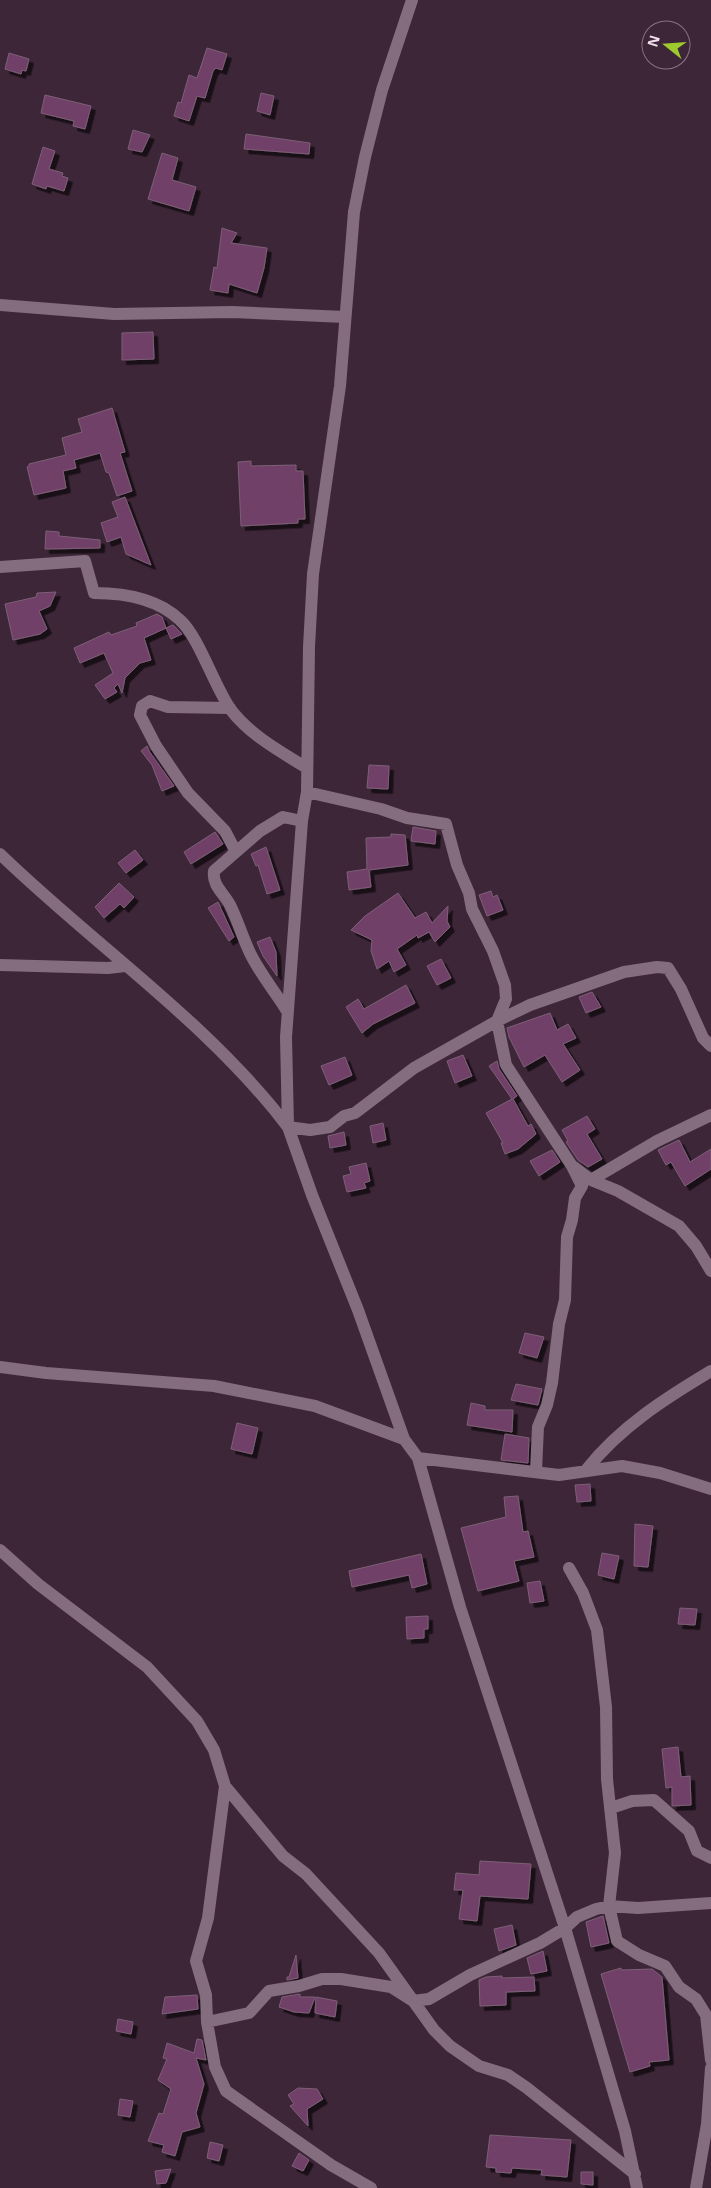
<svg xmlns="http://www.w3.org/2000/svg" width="711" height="2188" viewBox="0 0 711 2188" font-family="'Noto Sans',sans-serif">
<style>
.building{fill:#713f68;stroke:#7c6076;filter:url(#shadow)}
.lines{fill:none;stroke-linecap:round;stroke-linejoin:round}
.minor{stroke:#856d80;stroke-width:12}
</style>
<defs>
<filter id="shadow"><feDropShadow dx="4.5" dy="4.5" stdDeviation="0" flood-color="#0009"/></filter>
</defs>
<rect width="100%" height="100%" fill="#3e2639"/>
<path class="building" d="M207 48 227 54 222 70 216 68 213 71 205 98 197 96 189 121 174 116 178 102 181 103 189 75 197 78Z
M9 53 29 59 26 71 22 70 21 74 5 69Z
M261 93 274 96 270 115 257 111Z
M45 95 91 106 85 129 73 126 74 121 41 113Z
M133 130 150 135 142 152 128 149Z
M246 134 310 143 309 154 244 149Z
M43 147 55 151 49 169 63 173 62 176 68 178 64 191 47 186 46 189 32 184Z
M162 153 178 158 172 180 196 187 189 211 148 199Z
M222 228 237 233 231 243 267 248 264 268 257 293 229 284 228 293 210 290 214 267 217 268Z
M153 332 154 359 122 360V333Z
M112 408 125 452 120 453 132 491 117 496 109 473 106 472 100 453 74 460 76 468 63 471 66 488 34 495 27 467 29 466V464L66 455 62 438 82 432 78 419Z
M251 461V466L296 465V471H303L305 519H298V523L241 526 238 462Z
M125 497 151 565 126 554 121 537 107 542 101 523 118 517 112 502Z
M46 531 59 532V536L100 540V548L45 549Z
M56 592 50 606 39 611 47 629 40 634 13 640 5 604 36 597 37 593Z
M157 614 162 617 166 628 173 625 182 634 171 639 166 628 144 638 151 660 140 663 125 678 122 693 118 684 114 688 117 692 105 699 95 685 113 673 104 653 80 663 74 648 109 632 111 635 137 626 136 623Z
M147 746 149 751 174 786 162 791 152 765 141 751Z
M369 765 389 766 388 789 367 788Z
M413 827 436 831 435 844 411 841Z
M215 832 223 844 191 864 184 852Z
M391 834 405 835 408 865 369 870 371 887 349 890 347 872 367 869 366 838 391 837Z
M266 847 280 890 267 894 258 865 256 866 251 854Z
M135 850 143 860 126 873 118 863Z
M119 883 134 897 124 908 120 904 104 918 95 907Z
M491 891 493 897 497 895 503 910 487 916 479 895Z
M398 893 415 918 426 912 432 923 448 906 447 921 450 927 435 942 429 932 418 938 417 935 397 949 406 965 394 972 389 961 377 969 371 951 372 940 351 930 365 916Z
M218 902 234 937 229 941 208 908Z
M270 937 276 952 277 976 263 956 257 942Z
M441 959 451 978 437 985 427 966Z
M406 985 415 1003 373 1024 362 1033 346 1007 358 999 364 1009Z
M592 992 601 1007 586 1013 579 997Z
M550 1013 557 1030 568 1024 576 1038 563 1044 580 1070 562 1082 545 1055 524 1067 509 1037 507 1028Z
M463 1055 472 1076 455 1083 447 1061Z
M345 1057 352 1075 329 1085 321 1066Z
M497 1061 499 1069 517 1096 513 1099 528 1126 531 1124 536 1134 518 1149 505 1154 501 1143H503L486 1113 512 1099 489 1066Z
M587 1116 595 1129 587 1134 602 1159 588 1167 578 1160 566 1142 568 1141 562 1130Z
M383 1123 386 1140 373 1143 370 1126Z
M344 1132 346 1145 330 1148 328 1136Z
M679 1140 690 1162 711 1149V1169L685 1186 671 1162 666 1165 658 1150Z
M552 1150 560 1162 539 1176 530 1161Z
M366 1163 370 1181 364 1183 366 1188 347 1192 343 1176 351 1174 349 1167Z
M525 1333 544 1337 537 1358 519 1353Z
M516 1384 542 1389 538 1405 511 1400Z
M471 1403 485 1406V1410H513L512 1432 467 1425Z
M237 1423 258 1428 252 1454 231 1449Z
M505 1434 529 1438 528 1463 501 1460Z
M590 1484 591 1501 577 1502 575 1485Z
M518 1496 523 1532 528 1531 534 1557 514 1561 519 1581 478 1591 461 1528 506 1517 504 1497Z
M635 1524 653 1526 648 1567 634 1566Z
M602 1553 619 1556 614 1579 598 1575Z
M421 1554 427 1584 412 1588 409 1575 352 1587 349 1571Z
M540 1581 544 1601 530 1603 527 1583Z
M680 1608 697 1609 695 1625 678 1624Z
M428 1616V1629H424V1638L407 1639 406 1617Z
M678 1747 681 1777 690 1776 691 1805 672 1806V1787L666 1788 662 1749Z
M480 1861 531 1864 528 1899 480 1896 477 1921 459 1919 463 1890H454L456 1873 479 1875Z
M603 1916 609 1943 591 1947 586 1922Z
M512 1925 516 1945 499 1951 494 1929Z
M543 1951 547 1971 531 1974 527 1958Z
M296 1955 298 1978 287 1980V1977H289Z
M621 1968V1970L652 1969 662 1977 669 2060 649 2062 650 2066 630 2072 601 1974Z
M502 1976V1978L534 1977 535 1991 506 1992V2005L480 2006 479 1980 486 1977Z
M300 1994V1997H315L309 2013 294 2012 279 2007 282 1997Z
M197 1995 198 2009 162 2014 165 1997Z
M316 1997 337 2001 335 2017 315 2013Z
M118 2019 133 2022 131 2034 116 2031Z
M197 2039 202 2040 206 2060 196 2058 204 2084 196 2113 200 2127 182 2132 175 2156 162 2152 164 2145 148 2141 159 2113 163 2114 171 2089 158 2080 167 2059 163 2058 167 2043 194 2053Z
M298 2088 317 2089 323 2099 307 2109 308 2126 290 2106 294 2104 288 2095Z
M120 2099 133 2101 130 2117 118 2115Z
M490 2135 571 2140 567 2177 541 2175 542 2170 512 2168 511 2173 496 2172V2168L486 2167Z
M210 2142 223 2145 219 2161 207 2158Z
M299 2153 309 2160 303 2171 292 2166Z
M171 2169 166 2183 157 2184 155 2171Z
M581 2172H593V2185L581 2184Z"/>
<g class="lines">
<path class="minor" d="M412 0 382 90 365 157 354 212 340 386 313 574 309 647 307 792 302 821 286 1037 288 1127 312 1195 358 1310 404 1439 418 1458 460 1607 565 1928 625 2131 637 2188
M0 305 114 314 232 312 345 317
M0 567 85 561 94 593C124 593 158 599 180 620 199 637 214 686 231 710 250 735 281 752 307 768
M230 708 168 707 150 701 142 706 140 715 156 746 188 793 225 831 236 852
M307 792 381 809 407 818 446 824 457 865 469 893 472 909 493 951 505 985 506 999 497 1021 506 1065 572 1166 582 1186 575 1198 572 1220 567 1237 565 1300 559 1324 552 1383 547 1405 538 1427 536 1471
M0 854C95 946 208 1022 288 1127L310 1130 330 1127 344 1116 355 1113 414 1068 497 1021 530 1005 624 972 657 967 668 968 681 989 703 1038 711 1046
M0 965 108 968 125 966
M287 1011C276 993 261 975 251 955 243 939 238 921 230 905 224 893 212 886 214 871L260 831 283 817 302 821
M574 1167 591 1180 618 1191 679 1226 696 1246 711 1271
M591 1180 657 1141 711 1115
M0 1367 46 1373 214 1386 315 1406 404 1439
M418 1458 559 1475 622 1466 660 1473 711 1489
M587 1469C620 1427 666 1398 711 1371
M0 1550 38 1584 147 1667 197 1721 214 1750 225 1786 283 1856 306 1874 379 1953 434 2030 450 2046 479 2066 508 2075 527 2088 635 2174
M569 1568 583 1593 597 1630 606 1707 607 1779 615 1853 609 1906 617 1941 639 1955 665 1966 679 1987 696 1999 706 2015 711 2060
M225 1786 208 1918 196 1961 206 1995 207 2022 215 2067 226 2091 331 2165 371 2188
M611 1808 632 1801 654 1800 689 1831 697 1851 711 1858
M207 2022 249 2013 269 1991 299 1986 322 1979H341L391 1987 413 2001 429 1999 470 1975 540 1943 565 1928 577 1917 596 1909 609 1906 638 1908 711 1903
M696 2188 707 2124 711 2068"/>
</g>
<g transform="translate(666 45) rotate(287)"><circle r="24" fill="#3e2639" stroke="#867181"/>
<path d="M0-4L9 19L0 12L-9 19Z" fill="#9fca2d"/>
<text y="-8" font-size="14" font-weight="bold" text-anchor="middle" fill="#f2e1ed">N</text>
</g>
</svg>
